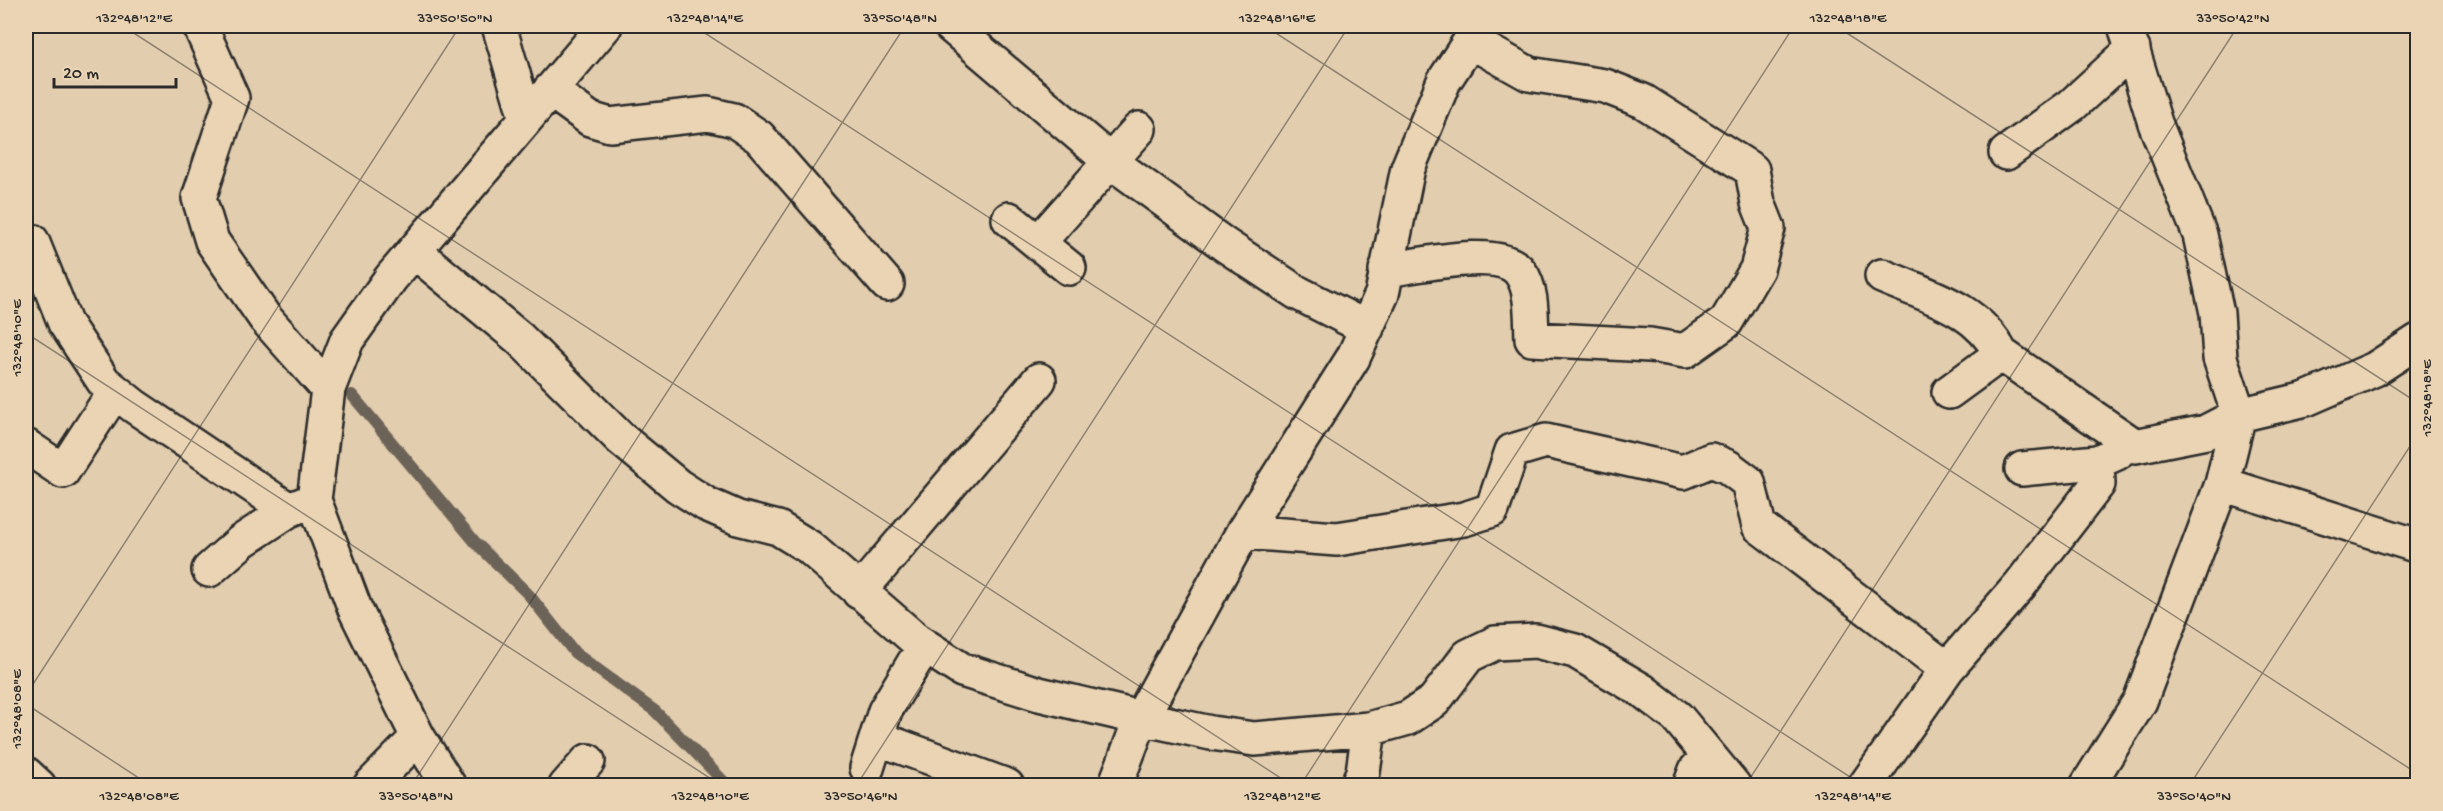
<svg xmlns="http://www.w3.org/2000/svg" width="2443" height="811" viewBox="0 0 2443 811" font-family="'Gochi Hand',sans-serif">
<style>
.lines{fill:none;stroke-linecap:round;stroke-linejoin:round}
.stream{stroke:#6c6459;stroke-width:12}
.street-casing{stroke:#2b2b2b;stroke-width:38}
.street{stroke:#ead4b3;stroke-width:33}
.ticks{fill:none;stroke:#2b2b2b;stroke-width:1.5;stroke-opacity:0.45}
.neatline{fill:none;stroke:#2b2b2b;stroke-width:2}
.ticks-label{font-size:15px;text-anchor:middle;fill:#2b2b2b}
</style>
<rect width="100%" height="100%" fill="#e2cdae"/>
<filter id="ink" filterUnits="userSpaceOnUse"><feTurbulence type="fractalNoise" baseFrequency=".0167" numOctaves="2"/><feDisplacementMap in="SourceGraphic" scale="12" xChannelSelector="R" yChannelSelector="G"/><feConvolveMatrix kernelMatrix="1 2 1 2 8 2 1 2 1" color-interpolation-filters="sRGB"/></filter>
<g filter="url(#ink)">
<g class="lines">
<path class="stream" d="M352 395 476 543 529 595 575 653 655 711 728 786"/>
<g class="street-casing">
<path id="street" d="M200 26 232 98 199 198 212 241 265 318 328 389
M499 26 526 118
M951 26 1110 161 1225 245 1296 292 1367 328
M550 90 590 119 610 125 708 114 734 120 759 137 887 284
M2006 153 2072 105 2133 49
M1009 219 1069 268
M32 241 65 323 104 382 134 406 289 510 314 500
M1038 243 1139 129
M414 251 519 338 621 439 678 486 706 504 738 518 778 528 809 547 916 640 962 670 1039 694 1141 718 1211 733 1254 739 1369 729 1408 718 1434 701 1468 656 1495 643 1536 641 1575 651 1643 691 1677 717 1734 786
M1386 270C1417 266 1500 245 1520 272 1533 289 1531 319 1532 339L1650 345 1685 351 1726 322 1757 269 1768 228 1758 203 1752 170 1643 101 1605 86 1529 74 1470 41
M1882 276C1928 296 1977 307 2001 354L2135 446 2206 432 2239 415 2306 399 2375 369 2418 341
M1949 392 2001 354
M26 446 63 471 115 391
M2022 469 2097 462 2117 453
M2222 484 2418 546
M1243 532 1337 539 1464 519 1492 510 1512 451 1546 441 1683 472 1711 460 1728 467 1748 482 1759 526 1947 669
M209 570 242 541 289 510
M859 592 1039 380
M418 737 449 786
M877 738 1007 786
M867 768 885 711 924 646
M26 774 39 786
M370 786 418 737 355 609 314 500 328 389 347 340 391 278 605 26
M566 786 588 761
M1115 786 1141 718 1243 532 1353 358 1382 294 1408 168 1444 81 1480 26
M1357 786 1363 772 1369 729
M1690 786 1696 770 1708 757
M1865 786 1947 669 2020 585 2098 484 2097 462
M2087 786 2140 701 2222 484 2239 415 2220 358 2217 313 2200 235 2155 123 2125 26"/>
</g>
<use href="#street" class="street"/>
</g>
</g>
<path class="ticks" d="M123 26 1293 786M694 26 1864 786M1265 26 2418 774M1836 26 2418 403M2407 26 2418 32M26 333 722 786M26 695 460 26M26 704 151 786M411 786 905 26M856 786 1349 26M1300 786 1794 26M1745 786 2238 26M2189 786 2418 434"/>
<rect width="2443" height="811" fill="none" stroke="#ead4b3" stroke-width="66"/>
<path d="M54 78v9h122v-9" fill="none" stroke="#2b2b2b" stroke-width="3"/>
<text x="63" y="78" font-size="18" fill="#2b2b2b" stroke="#ead4b3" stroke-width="4.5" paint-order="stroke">20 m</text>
<rect x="33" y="33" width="2377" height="745" class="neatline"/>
<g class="ticks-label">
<text x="134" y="22">132°48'12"E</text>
<text x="455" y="22">33°50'50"N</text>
<text x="705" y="22">132°48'14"E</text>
<text x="900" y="22">33°50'48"N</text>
<text x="1277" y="22">132°48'16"E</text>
<text x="1848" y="22">132°48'18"E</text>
<text x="2233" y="22">33°50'42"N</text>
<text transform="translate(16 338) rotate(-90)" y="5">132°48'10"E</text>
<text transform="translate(2426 398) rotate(-90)" y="5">132°48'18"E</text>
<text transform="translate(16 709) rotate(-90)" y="5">132°48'08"E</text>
<text x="139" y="800">132°48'08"E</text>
<text x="416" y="800">33°50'48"N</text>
<text x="710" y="800">132°48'10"E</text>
<text x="861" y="800">33°50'46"N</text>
<text x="1282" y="800">132°48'12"E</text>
<text x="1853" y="800">132°48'14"E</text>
<text x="2194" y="800">33°50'40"N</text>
</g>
</svg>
